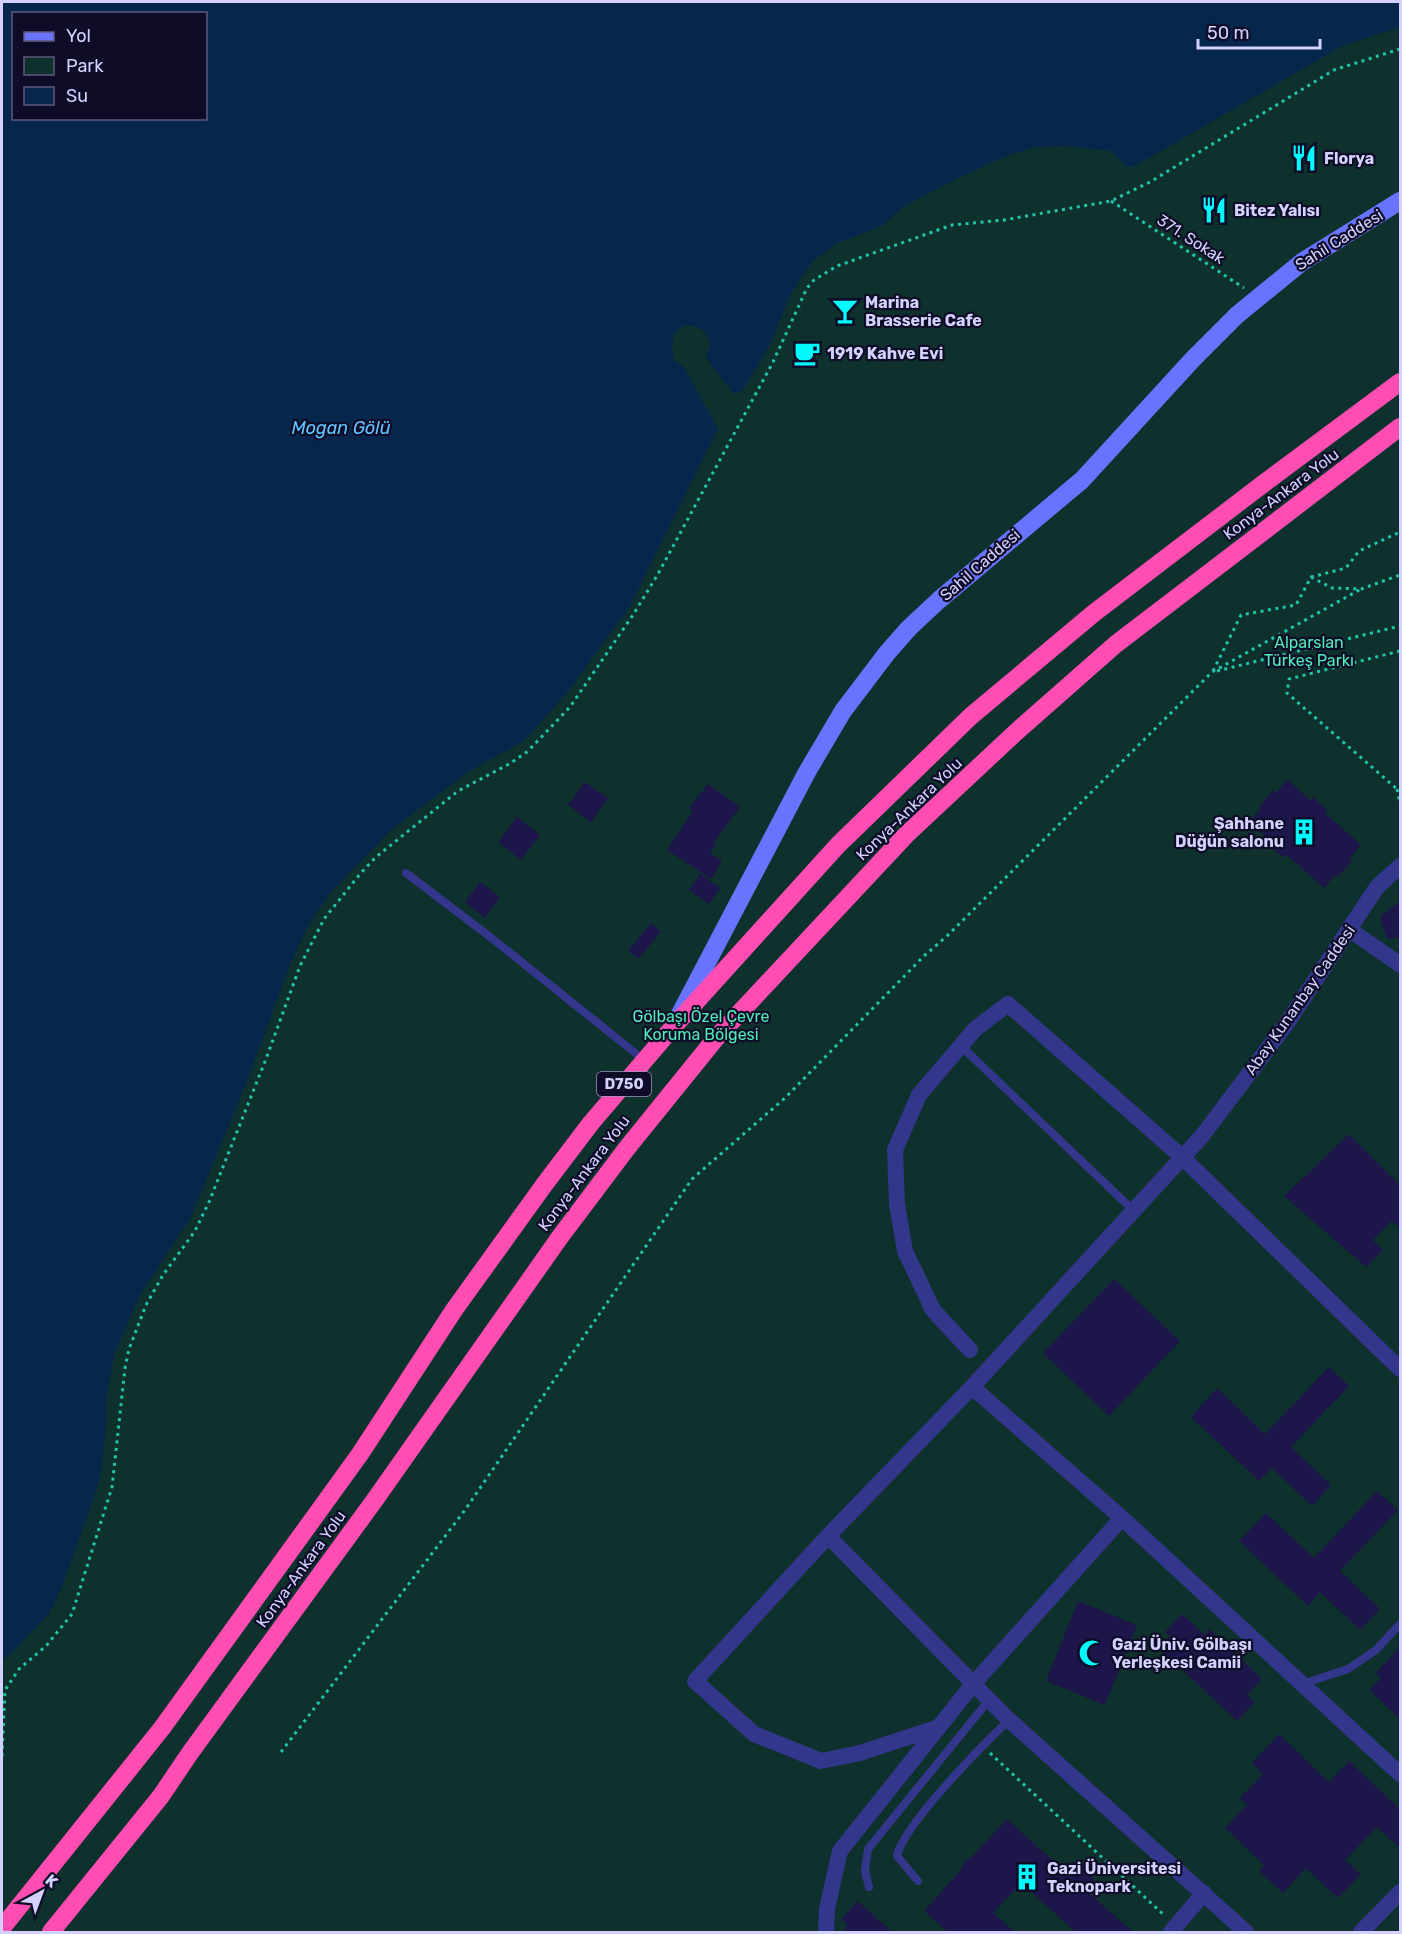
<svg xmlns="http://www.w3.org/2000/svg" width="1402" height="1934" viewBox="0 0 1402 1934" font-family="Rubik,sans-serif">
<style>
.green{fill:#0f312d;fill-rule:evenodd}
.water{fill:#06264c;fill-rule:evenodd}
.building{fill:#1c164a}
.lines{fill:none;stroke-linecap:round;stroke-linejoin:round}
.path{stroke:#22c4ab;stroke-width:3;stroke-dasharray:3 4.5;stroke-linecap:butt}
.lane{stroke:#32378b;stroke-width:8}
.street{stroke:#32378b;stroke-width:16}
.secondary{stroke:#6973ff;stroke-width:18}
.highway{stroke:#ff4db3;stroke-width:18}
.labels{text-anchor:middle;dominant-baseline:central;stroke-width:4.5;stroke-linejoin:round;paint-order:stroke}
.shield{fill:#0e0c27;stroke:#9897be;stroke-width:1.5}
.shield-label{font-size:15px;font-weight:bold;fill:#d3d2ff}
.poi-label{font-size:16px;font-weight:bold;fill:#d3d2ff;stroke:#0e0c27;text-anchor:start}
.street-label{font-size:16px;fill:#d3d2ff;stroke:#0e0c27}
.park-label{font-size:16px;fill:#51ecb7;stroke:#0e0c27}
.water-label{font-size:18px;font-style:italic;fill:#60c4ff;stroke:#0e0c27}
</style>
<rect width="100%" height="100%" fill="#0e0c27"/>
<path class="green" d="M2 2H1400V1932H2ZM14 14H206V118H14Z"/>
<path class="water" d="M2 2H1400V27L1342 46 1137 165 1127 167 1111 151 1062 146 1036 147 1004 157 958 178 904 206 882 226 838 243 815 259 801 277 790 296 769 347 742 391 734 394 706 358C707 354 710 348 710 344 709 323 663 310 674 360L684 367 718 429 630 606 570 689 525 740 467 773 392 829 329 894 308 926 292 960 245 1086 191 1217 140 1295 115 1352 107 1392 105 1438 100 1479 62 1587 48 1615 4 1660 2 1666ZM14 14H206V118H14Z"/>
<path class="building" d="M1287 779 1310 800 1313 797 1327 810 1325 813 1361 845 1350 858 1352 861 1338 877 1335 875 1324 888 1287 855 1284 858 1270 846 1272 842 1249 822 1261 809 1259 807 1273 790 1276 793Z
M585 782 608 798 591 822 568 805Z
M708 784 740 807 714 842 716 843 710 853 722 861 711 879 667 850 693 811 689 808Z
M517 817 540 835 521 860 498 842Z
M700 874 720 888 709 904 689 890Z
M480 882 500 897 485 918 465 902Z
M1401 900V937L1387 939 1380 917Z
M651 923 661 932 638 959 628 951Z
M1349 1134 1401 1186V1230L1392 1221 1373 1240 1383 1250 1366 1267 1284 1196Z
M1114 1279 1180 1341 1109 1416 1043 1353Z
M1329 1367 1349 1386 1291 1447 1331 1485 1312 1506 1272 1468 1259 1481 1191 1417 1217 1388 1265 1434Z
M1377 1491 1398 1510 1340 1571 1380 1609 1360 1630 1320 1592 1308 1606 1239 1541 1266 1513 1314 1558Z
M1078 1601 1137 1625 1105 1705 1046 1681Z
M1182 1614 1205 1635 1210 1629 1262 1679 1247 1695 1255 1702 1237 1721 1159 1648 1170 1636 1165 1632Z
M1401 1646V1720L1369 1690 1381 1678 1376 1673Z
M1279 1734 1329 1782 1349 1761 1401 1810V1849L1377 1827 1345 1860 1361 1874 1338 1898 1306 1868 1283 1893 1259 1871 1264 1865 1225 1828 1247 1805 1240 1798 1263 1774 1252 1763Z
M1007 1819 1060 1867 1074 1862 1088 1867 1094 1880 1090 1894 1133 1932H1076L1021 1883 993 1913 1015 1932H948L924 1911 960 1871 964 1862 972 1857Z
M858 1901 892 1932H844L847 1924 841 1919Z"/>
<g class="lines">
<path class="path" d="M1111 201 1244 288
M1311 577 1332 588 1361 589 1400 575
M1400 651 1289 679 1287 693 1397 789 1400 788
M1213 671 1241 615 1296 605 1311 577 1346 568 1359 551 1400 532
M1217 671 1400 626
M1397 789 1400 804
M281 1752 465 1510 692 1179 785 1098 924 956 948 935 1212 672 1361 589
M990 1753 1165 1916
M2 1756 5 1690 19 1669 46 1646 72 1614 112 1487 125 1368 129 1349 146 1305 163 1275 195 1231 209 1202 266 1059 300 966 324 919 360 874 376 857 458 791 511 763 528 751 570 707 633 615 658 574 773 362 807 288 814 280 837 266 952 225 1004 220 1111 201 1150 182 1334 70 1400 49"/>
<path class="lane" d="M406 873 489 936 644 1060
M961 1046 1134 1211
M1302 1684 1348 1669 1376 1650 1400 1624
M918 1881 897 1856C904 1824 983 1745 1009 1720
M869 1887 865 1871 868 1849 989 1700"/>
<path class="street" d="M1349 929 1400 965
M970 1350 933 1310 905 1251 897 1204 895 1150 919 1095 975 1029 1008 1004 1182 1157 1400 1369
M972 1387 1122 1518 1400 1774
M828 1536 1009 1720 1246 1932
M939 1727 860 1753 821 1761 754 1734 695 1681 828 1536 972 1387 1202 1136 1287 1023 1377 887 1400 866
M826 1932 827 1909 840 1851 974 1683 1122 1518
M1171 1932 1204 1893
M1361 1932 1400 1892"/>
<path class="secondary" d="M679 1016 807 772 843 711 887 653 909 628 939 600 1082 480 1193 359 1237 315 1302 262 1400 201"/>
<path class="highway" d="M2 1928 162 1728 360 1454 454 1310 544 1185 591 1123 674 1026 838 845 971 716 1094 613 1263 484 1400 382
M51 1932 161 1796 190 1753 374 1501 560 1237 627 1148 716 1038 906 835 1015 733 1116 644 1400 427"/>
</g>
<defs>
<g id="restaurant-bare" transform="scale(2.07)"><path d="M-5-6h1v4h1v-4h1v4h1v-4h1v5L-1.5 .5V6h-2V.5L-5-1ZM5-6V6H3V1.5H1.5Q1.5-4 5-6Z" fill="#00fbfd" stroke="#0e0c27" stroke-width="2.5" paint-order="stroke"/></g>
<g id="bar-bare" transform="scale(2.07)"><path d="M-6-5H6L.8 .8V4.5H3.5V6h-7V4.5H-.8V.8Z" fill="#00fbfd" stroke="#0e0c27" stroke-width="2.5" paint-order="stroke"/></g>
<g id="cafe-bare" transform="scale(2.07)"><path d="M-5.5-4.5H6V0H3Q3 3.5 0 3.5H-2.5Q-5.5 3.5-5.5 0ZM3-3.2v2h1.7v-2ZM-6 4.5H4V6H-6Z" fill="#00fbfd" stroke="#0e0c27" stroke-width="2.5" paint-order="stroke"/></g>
<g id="building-bare" transform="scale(2.07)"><path d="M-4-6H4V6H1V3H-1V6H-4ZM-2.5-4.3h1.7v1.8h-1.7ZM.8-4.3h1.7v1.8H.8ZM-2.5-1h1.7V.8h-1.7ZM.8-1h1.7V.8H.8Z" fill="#00fbfd" stroke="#0e0c27" stroke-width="2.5" paint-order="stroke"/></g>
<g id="mosque-bare" transform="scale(2.07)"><path d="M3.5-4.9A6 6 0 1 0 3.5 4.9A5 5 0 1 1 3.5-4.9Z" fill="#00fbfd" stroke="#0e0c27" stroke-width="2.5" paint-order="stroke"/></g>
</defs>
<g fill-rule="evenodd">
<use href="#restaurant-bare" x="1304" y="158"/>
<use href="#restaurant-bare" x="1214" y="210"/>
<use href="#bar-bare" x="845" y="311"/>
<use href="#cafe-bare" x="807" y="353"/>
<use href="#building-bare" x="1304" y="832"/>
<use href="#mosque-bare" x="1092" y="1653"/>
<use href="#building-bare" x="1027" y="1877"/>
</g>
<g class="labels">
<rect class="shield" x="597" y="1072" width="54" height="24" rx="4.5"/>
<g class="shield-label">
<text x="624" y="1084">D750</text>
</g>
<g class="poi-label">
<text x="1324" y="158">Florya</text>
<text x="1234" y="210">Bitez Yalısı</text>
<text x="865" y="302">Marina<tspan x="865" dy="18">Brasserie Cafe</tspan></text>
<text x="827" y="353">1919 Kahve Evi</text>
<text x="1284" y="823" text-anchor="end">Şahhane<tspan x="1284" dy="18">Düğün salonu</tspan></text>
<text x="1112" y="1644">Gazi Üniv. Gölbaşı<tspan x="1112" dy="18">Yerleşkesi Camii</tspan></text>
<text x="1047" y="1868">Gazi Üniversitesi<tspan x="1047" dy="18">Teknopark</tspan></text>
</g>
<g class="street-label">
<text transform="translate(1191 239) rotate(33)">371. Sokak</text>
<text transform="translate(1339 240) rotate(-32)">Sahil Caddesi</text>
<text transform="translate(1281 494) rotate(-37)">Konya-Ankara Yolu</text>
<text transform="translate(980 565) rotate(-41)">Sahil Caddesi</text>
<text transform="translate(909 809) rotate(-44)">Konya-Ankara Yolu</text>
<text transform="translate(1300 1000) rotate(-55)">Abay Kunanbay Caddesi</text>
<text transform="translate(584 1173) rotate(-53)">Konya-Ankara Yolu</text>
<text transform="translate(301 1569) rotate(-54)">Konya-Ankara Yolu</text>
</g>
<g class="park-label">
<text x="1309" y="642">Alparslan<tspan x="1309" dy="18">Türkeş Parkı</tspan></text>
<text x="701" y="1016">Gölbaşı Özel Çevre<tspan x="701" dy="18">Koruma Bölgesi</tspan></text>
</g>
<g class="water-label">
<text x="341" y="428">Mogan Gölü</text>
</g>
</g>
<rect width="1402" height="1934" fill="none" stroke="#d3d2ff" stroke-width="6"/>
<rect x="12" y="12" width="195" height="108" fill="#0e0c27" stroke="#5d5b7d" stroke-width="1.5"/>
<rect x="24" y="32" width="30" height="9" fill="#6973ff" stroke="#5d5b7d" stroke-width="1.5"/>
<text x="66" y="42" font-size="18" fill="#d3d2ff">Yol</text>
<rect x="24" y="57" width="30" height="18" fill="#0f312d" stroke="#5d5b7d" stroke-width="1.5"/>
<text x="66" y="72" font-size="18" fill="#d3d2ff">Park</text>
<rect x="24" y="87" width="30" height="18" fill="#06264c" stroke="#5d5b7d" stroke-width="1.5"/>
<text x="66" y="102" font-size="18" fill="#d3d2ff">Su</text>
<g transform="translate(42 1892) rotate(41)" stroke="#0e0c27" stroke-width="4.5" paint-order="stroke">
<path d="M0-4.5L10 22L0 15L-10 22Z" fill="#d3d2ff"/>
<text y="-9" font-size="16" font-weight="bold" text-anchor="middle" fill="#d3d2ff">K</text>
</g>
<path d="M1198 39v9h122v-9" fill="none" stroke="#d3d2ff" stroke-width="3"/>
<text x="1207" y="39" font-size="18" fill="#d3d2ff" stroke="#0e0c27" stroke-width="4.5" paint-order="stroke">50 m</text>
</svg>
